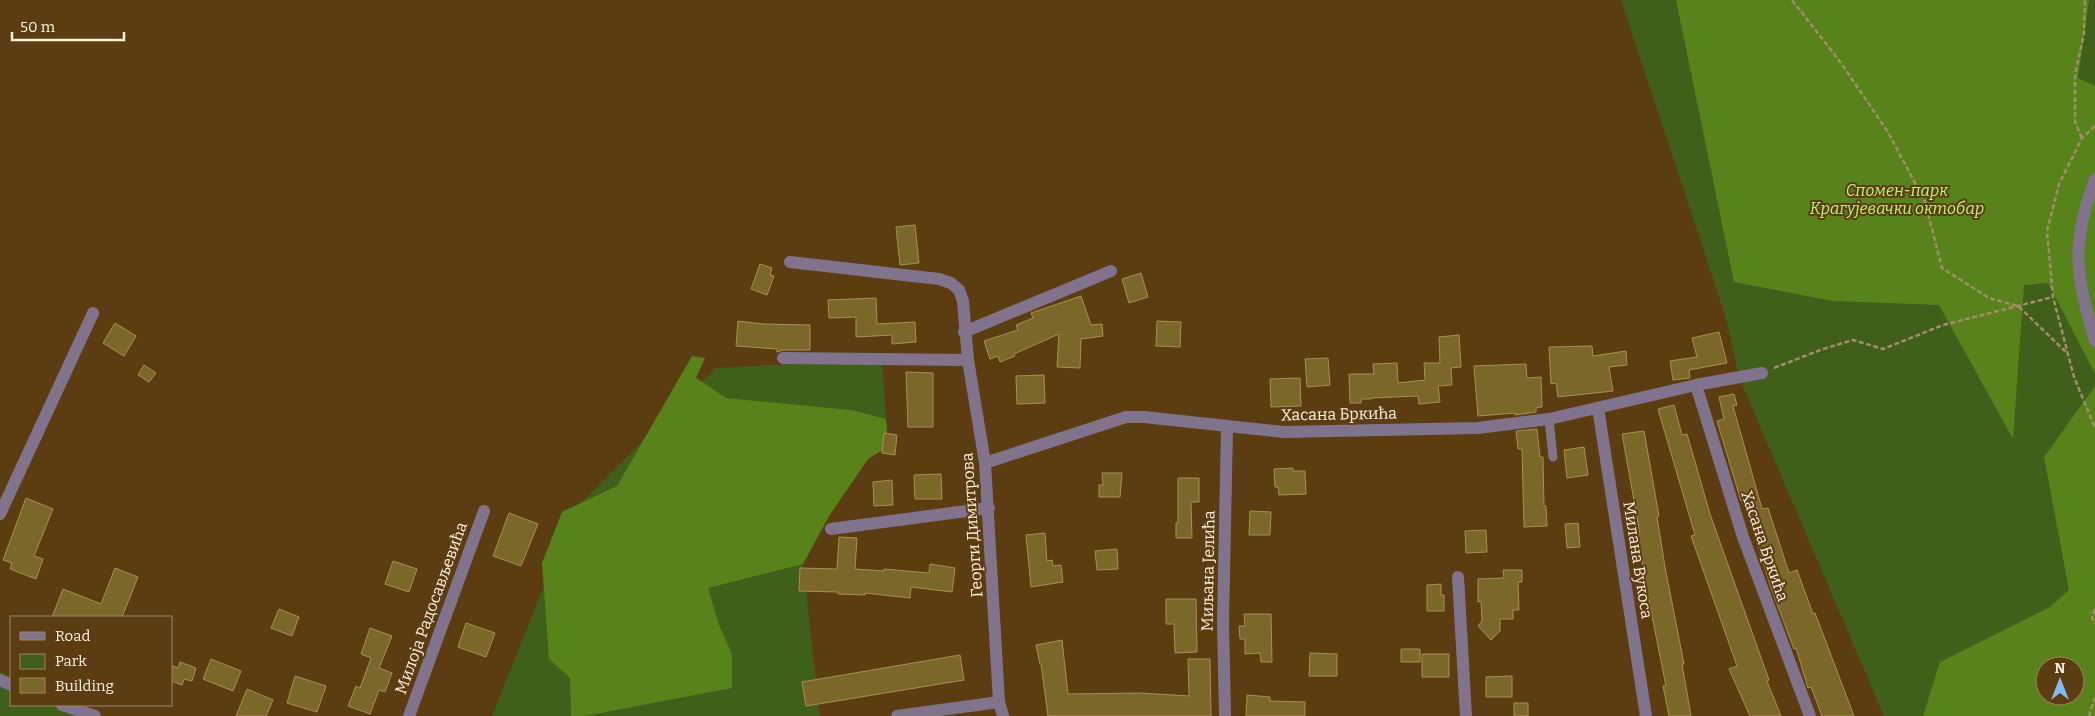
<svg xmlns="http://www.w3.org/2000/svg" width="2095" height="716" viewBox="0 0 2095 716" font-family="Bitter,serif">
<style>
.green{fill:#405f1a;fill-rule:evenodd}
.forest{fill:#57831a;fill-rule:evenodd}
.building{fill:#7b672a;stroke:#a8914f}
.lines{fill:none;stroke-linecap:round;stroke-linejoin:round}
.path{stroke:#a48c6d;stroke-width:2.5;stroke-dasharray:5 2.5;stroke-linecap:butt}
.lane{stroke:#81738c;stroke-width:9}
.street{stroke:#81738c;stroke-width:12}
.labels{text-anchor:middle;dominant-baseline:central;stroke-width:4;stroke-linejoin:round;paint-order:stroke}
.park-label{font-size:16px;font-style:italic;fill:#baf778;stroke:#5c3d12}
.street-label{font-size:16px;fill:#fef0df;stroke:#5c3d12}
</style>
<rect width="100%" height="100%" fill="#5c3d12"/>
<path class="green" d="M1621 0H2095V716H1884L1739 377 1726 318ZM2045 666H2075V696H2045Z
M882 359 888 447 868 459 829 516 803 564 820 716H492L575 509 716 368Z
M0 671 11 677V705H65L87 716H0Z"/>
<path class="forest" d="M1676 0H2089L2078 78 2095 86V374L2048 283 2024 285 2013 439 1939 305 1833 301 1734 282Z
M692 356 705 358 696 378 726 398 851 410 886 419 888 447 868 459 829 516 803 564 708 588 719 625 732 654V688L585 716H571L570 678 549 659 542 563 562 512 617 486Z
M2095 386V716H1923L1940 662 2050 607 2069 590 2044 457ZM2045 666H2075V696H2045Z"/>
<path class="building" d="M915 225 919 263 900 265 896 227Z
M760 264 772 268 770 275 774 276 767 295 751 289Z
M1141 273 1148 297 1129 303 1122 279Z
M1081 296 1091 325 1102 324 1103 336 1081 339 1080 368 1057 367 1059 334 1014 354 1015 356 1000 362 998 356 990 359 984 341 1018 330 1016 325 1033 318 1031 313Z
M876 298 877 324 915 322 916 342 892 344V335L856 337V317L829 318 828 300Z
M738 321 763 324 810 325V350H783L777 352V349L736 346Z
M1157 321 1181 322 1180 347 1156 346Z
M115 323 136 336 124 356 103 343Z
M1719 332 1727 363 1689 370 1690 378 1673 380 1670 361 1697 357 1692 338Z
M1459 335 1461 367 1451 368 1452 385 1438 386 1440 402 1419 404 1418 396 1371 398V399H1361V403H1350L1349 374H1374L1373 364 1397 363 1398 383 1425 380 1424 363H1440L1439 337Z
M1592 346 1593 356 1626 351 1627 365 1609 367 1613 391 1558 397 1556 383 1551 384 1549 347Z
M1328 358 1330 385 1307 387 1305 359Z
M1526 364 1527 378 1541 377 1542 407 1536 408V412L1515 415V413L1478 416 1474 366Z
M144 365 156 373 149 382 138 375Z
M906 372 933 373V427H908Z
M1044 375 1045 403 1017 404 1016 376Z
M1300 378 1301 406 1271 407 1270 379Z
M1734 394 1737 405 1733 406 1762 509 1768 508 1789 573 1797 570 1813 614 1815 613 1854 716H1822L1811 687 1808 688 1796 648 1794 649 1771 588 1744 500 1741 501 1717 421 1724 419 1719 397Z
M1674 405 1682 435 1687 434 1710 514 1769 680 1767 681 1781 716H1750L1729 669 1737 666 1691 536 1695 535 1658 409Z
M1537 429 1540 457H1543L1544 506H1546L1547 526 1524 527 1522 449H1518L1516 431Z
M1644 431 1659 516 1657 517 1665 567 1684 664H1682L1691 716H1669L1663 686H1666L1646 586 1638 535 1640 534 1622 434Z
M884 433 897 435 895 455 882 453Z
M1584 447 1588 475 1567 478 1564 450Z
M1293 468V471H1305L1306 494 1279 495 1278 487H1275L1274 469Z
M1102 473H1122L1120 497H1099V485H1103Z
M941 474 942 499H915L914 475Z
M1178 478H1199V502H1191L1192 538H1176V523H1178Z
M892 480 893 505 874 506 873 482Z
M26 498 53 509 34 556 43 559 36 579 10 569 12 563 3 560Z
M1250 511 1271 512 1270 535H1249Z
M509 513 538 524 521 566 493 556Z
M1578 523 1580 547 1567 548 1565 524Z
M1486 530 1487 552 1466 553 1465 531Z
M1045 533 1047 561 1052 560 1053 566 1061 565 1063 582 1031 587 1026 535Z
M839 537 857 538 855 569 884 571V569L929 573 930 564 955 568 952 592 911 587 910 598 865 593V595L838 594V592L799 591 800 568 837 569Z
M1117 549 1118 569 1097 570 1095 551Z
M393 561 417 569 409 592 385 584Z
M115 568 138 577 122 617H52L63 589 101 604Z
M1503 570H1522V582H1518L1519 610H1513V619H1500V631L1491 640 1478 626 1482 621 1481 601 1478 602V579L1504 578Z
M1441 584V595H1444V611H1427V585Z
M1166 599H1196L1197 652 1175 653 1174 624H1166Z
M279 609 299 617 292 636 271 628Z
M1244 614H1271L1272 662H1261L1260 653 1245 654V639H1240L1239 626H1245Z
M466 623 495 633 486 657 458 647Z
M370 628 392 636 379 668 392 673 385 692 379 690 370 714 348 706 356 686 360 688 371 658 361 654Z
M1062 640 1068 694 1140 693 1189 696 1188 659H1210L1211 716H1048L1041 664H1040L1036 645Z
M1401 649H1420V662H1401Z
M1310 653 1337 654V676H1309Z
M1422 654H1449V677H1422Z
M960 655 964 680 806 706 802 682Z
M211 659 241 671 233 691 203 679Z
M180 662 196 668 192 681 184 679 182 685 171 681V665L178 668Z
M295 676 326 686 317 712 287 703Z
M1512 676V697H1486V677Z
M247 689 273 700 266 716H236Z
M1247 695 1270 697V701L1305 702V716H1246Z
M1514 703H1528V716H1514Z"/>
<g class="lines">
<path class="path" d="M1792 0 1841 63 1888 132 1925 202 1942 268 1989 298 2018 306 2067 353
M2095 126 2082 138 2059 184 2047 231 2053 297 2074 377 2095 428
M2082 138 2075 122V74L2084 34 2085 0
M1774 368 1823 349 1853 340 1883 349 1943 325 2053 297
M2095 609 2092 618 2095 624
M2089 716 2095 698"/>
<path class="lane" d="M1549 419 1553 457"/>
<path class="street" d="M2095 179C2070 246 2076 275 2095 341
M790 262 939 279 951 283 959 290 963 301 968 360 985 463 999 702 1003 716
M964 332 1111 271
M783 358 968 360
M1696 385 1743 537 1810 716
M1598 408 1646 716
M985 463 1126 417H1144L1284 432 1478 428 1549 419 1696 385 1762 373
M0 514 93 313
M831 529 989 508
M1458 577 1466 716
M0 680 11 685
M62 705 95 716
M409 716 484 511
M897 716 999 702
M1225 716 1223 622 1227 427"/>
</g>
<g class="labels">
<g class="park-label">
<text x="1897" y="190">Спомен-парк<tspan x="1897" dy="18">Крагујевачки октобар</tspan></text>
</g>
<g class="street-label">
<text transform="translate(1339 414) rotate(-1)">Хасана Бркића</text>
<text transform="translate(972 525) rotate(-94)">Георги Димитрова</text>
<text transform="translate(1765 546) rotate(71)">Хасана Бркића</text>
<text transform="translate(1638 560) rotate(81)">Милана Вукоса</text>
<text transform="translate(1208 571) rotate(-89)">Миљана Јелића</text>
<text transform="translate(431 608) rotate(-70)">Милоја Радосављевића</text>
</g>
</g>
<rect x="10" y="616" width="162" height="90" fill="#5c3d12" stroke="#9d8564"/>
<rect x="20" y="632" width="25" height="8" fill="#81738c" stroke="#9d8564"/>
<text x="55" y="641" font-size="15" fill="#fef0df">Road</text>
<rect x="20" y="654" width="25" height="15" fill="#405f1a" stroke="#9d8564"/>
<text x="55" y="666" font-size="15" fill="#fef0df">Park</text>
<rect x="20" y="678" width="25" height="15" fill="#7b672a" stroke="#9d8564"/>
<text x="55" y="691" font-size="15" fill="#fef0df">Building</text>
<g transform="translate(2060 681)"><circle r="24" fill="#5c3d12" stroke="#9d8564"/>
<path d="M0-4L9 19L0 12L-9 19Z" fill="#81bcfa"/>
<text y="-8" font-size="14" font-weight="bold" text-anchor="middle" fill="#fef0df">N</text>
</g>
<path d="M12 32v8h112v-8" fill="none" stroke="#fef0df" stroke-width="2.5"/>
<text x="20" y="32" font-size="15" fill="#fef0df" stroke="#5c3d12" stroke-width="4" paint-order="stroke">50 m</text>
</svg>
